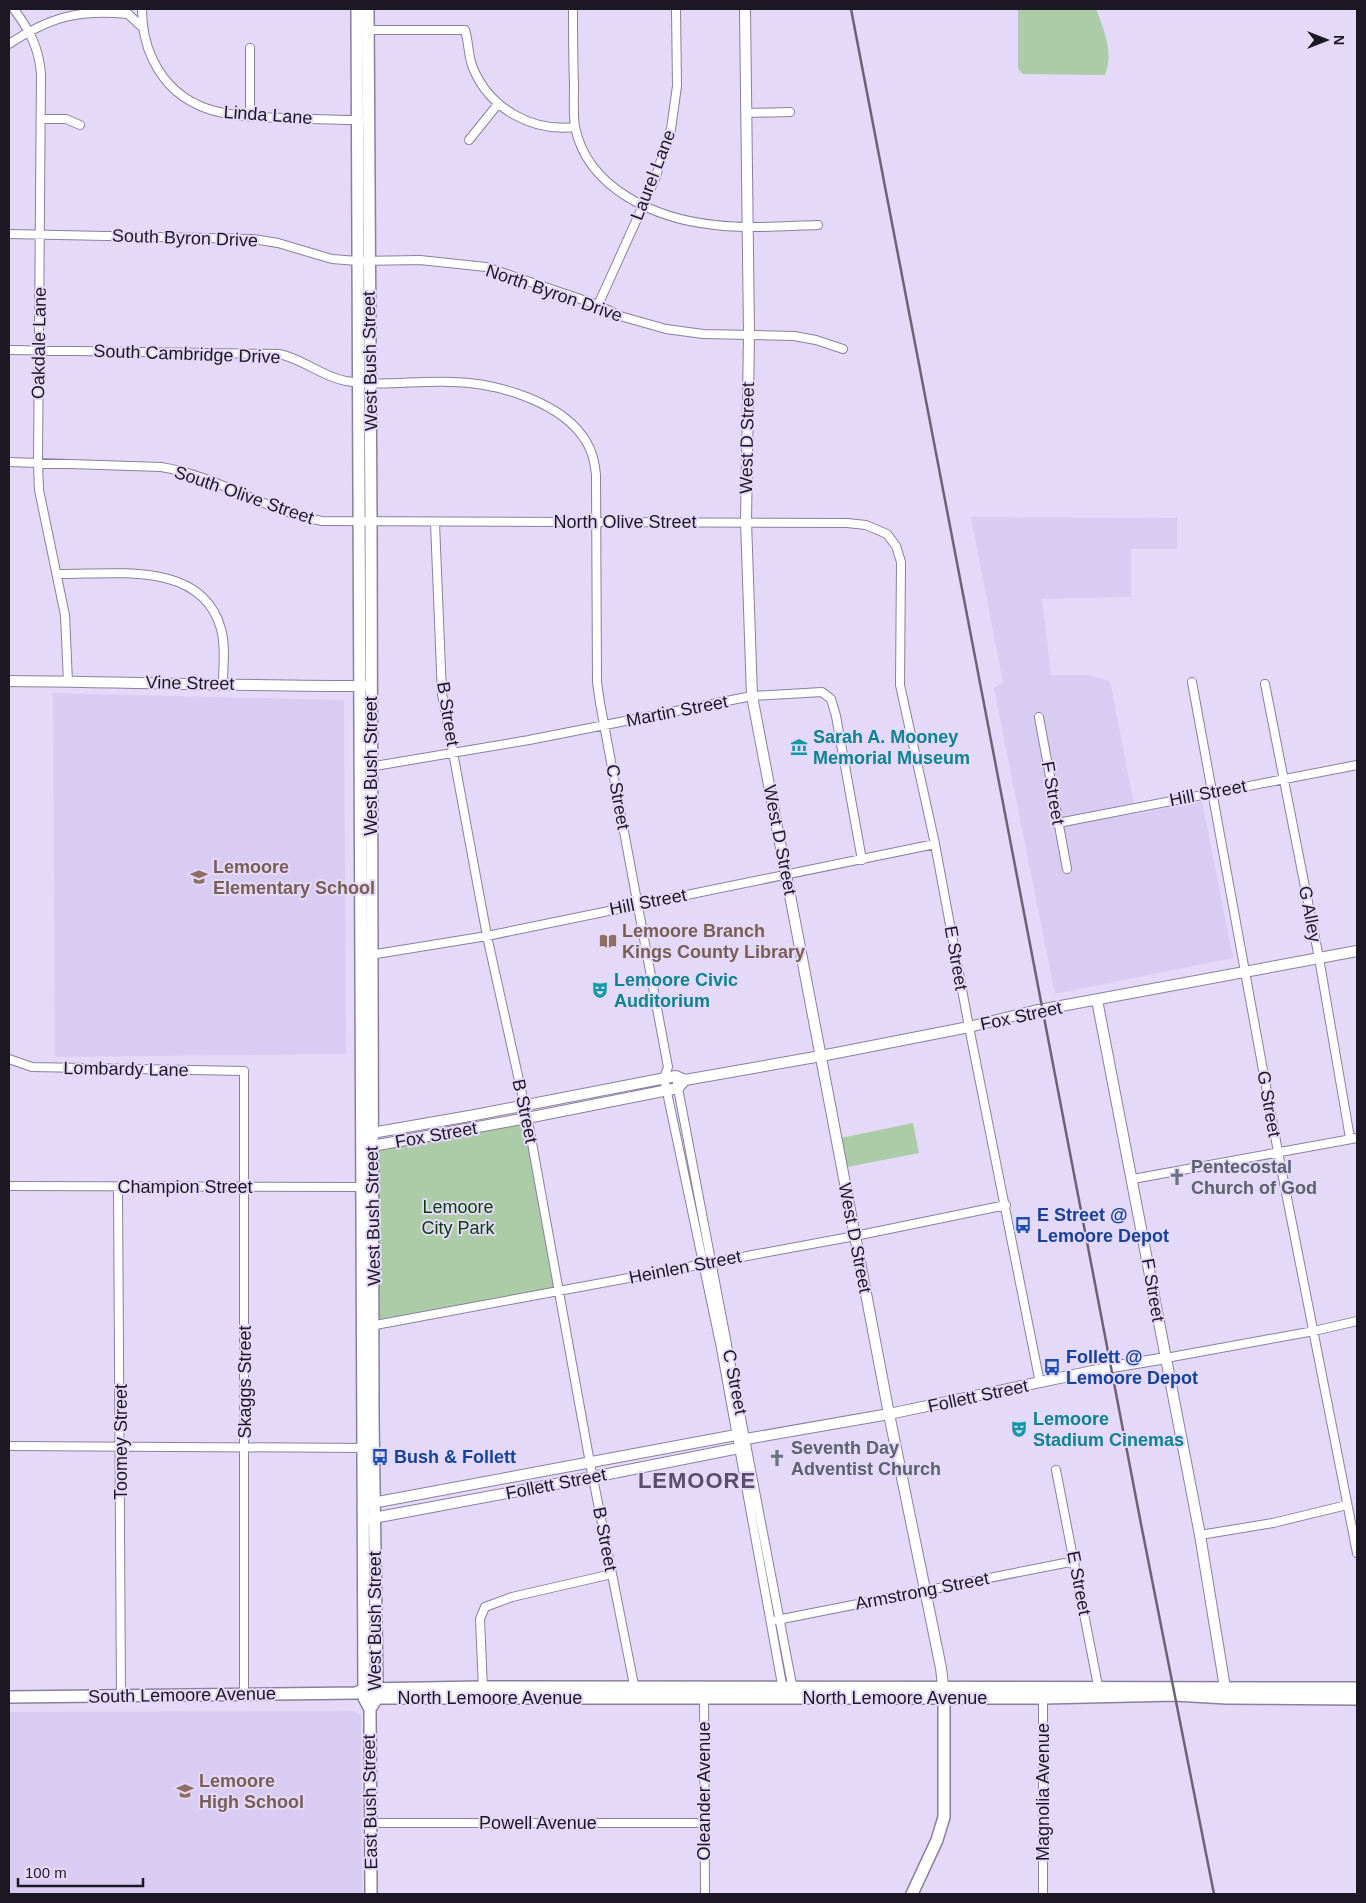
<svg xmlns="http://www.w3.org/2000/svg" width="1366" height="1903" viewBox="0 0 1366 1903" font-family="Arial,sans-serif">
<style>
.built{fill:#d9ccf3}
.green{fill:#abcca7}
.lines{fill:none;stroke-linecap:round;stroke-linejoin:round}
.minor-casing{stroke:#8a809d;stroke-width:10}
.tertiary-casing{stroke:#8a809d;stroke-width:12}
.secondary-casing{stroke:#8a809d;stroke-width:14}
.minor{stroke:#fff;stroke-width:8}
.tertiary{stroke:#fff;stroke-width:10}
.secondary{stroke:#fff;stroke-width:11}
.rail{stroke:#6a6376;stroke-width:2.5}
.labels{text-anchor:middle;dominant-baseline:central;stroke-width:4;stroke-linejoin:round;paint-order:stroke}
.street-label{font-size:18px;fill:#1c1823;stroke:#e4d9f9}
.culture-label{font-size:18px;font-weight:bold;fill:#0d838f;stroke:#e4d9f9;text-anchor:start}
.education-label{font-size:18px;font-weight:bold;fill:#785e54;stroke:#e4d9f9;text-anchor:start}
.worship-label{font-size:18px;font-weight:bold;fill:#5b616d;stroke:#e4d9f9;text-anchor:start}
.park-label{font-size:18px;fill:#053f04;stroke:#e4d9f9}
.transit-label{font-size:18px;font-weight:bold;fill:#164399;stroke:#e4d9f9;text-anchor:start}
.district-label{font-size:22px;font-weight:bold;letter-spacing:1px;fill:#574e69;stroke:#e4d9f9}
</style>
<rect width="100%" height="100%" fill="#e4d9f9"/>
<path class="built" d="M971 517 1177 518V549H1131V597L1042 599 1051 675H1088L1110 681 1136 814 1202 801 1233 958 1055 994 994 688 1003 683Z
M53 693 344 700 346 1054 55 1057Z
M354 1711 361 1716 362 1894H9V1712Z"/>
<path class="green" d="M1018 9H1096C1104 30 1114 53 1105 75L1023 74 1018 69Z
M527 1118 559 1290 374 1325 372 1146Z
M913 1123 919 1153 842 1168 836 1139Z"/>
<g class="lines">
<g class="minor-casing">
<path id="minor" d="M14 9C29 30 39 47 41 74L38 463 39 490 65 615 68 682
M142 9C142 27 145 44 153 60 180 116 233 117 288 118 312 119 336 120 360 120
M573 9C573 34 573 59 574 85 574 99 573 113 575 127 588 190 657 219 715 225 749 229 784 226 818 225
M366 30H465C469 43 468 56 473 68 490 109 532 132 575 127
M9 44C50 17 79 9 128 14L142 27
M250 48V117
M746 113 790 112
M41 119H66L80 125
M469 140 498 104
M9 234 253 239 278 243 332 259 358 261 420 260 486 267 598 305 620 316 666 329 703 334 794 336 816 340 843 349
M598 305 655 179 671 129 677 86 676 9
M9 350 279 354C304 359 322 377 346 381 381 387 418 380 453 382 497 383 564 402 587 443 593 453 595 464 596 475L597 682 600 703 668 1067 664 1078 721 1348 783 1690
M9 462 161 467C218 476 265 511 322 521L847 523 866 525 887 534 896 546 901 562 900 685 935 844 969 1027 1040 1383
M435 523 442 694 447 720 487 936 528 1121 590 1463 635 1690
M57 574C112 575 202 559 221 629 226 646 223 666 223 683
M1192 682 1278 1152 1357 1553
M1265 684 1319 958 1350 1138
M1039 717 1067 869
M369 767 529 740 752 696 822 692 831 699 836 716 862 860
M1058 823 1357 765
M370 955 487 936 935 844
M9 1059 32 1067 244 1071V1694
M677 1083 793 1690
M1133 1179 1357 1138
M9 1186 365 1187
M118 1187 121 1698
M370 1326 855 1236 1006 1205
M1166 1358 1314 1331 1357 1321
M9 1446 367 1448
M1056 1470 1099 1691
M1200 1535 1273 1523 1347 1505
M777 1620 1075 1561
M483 1689 480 1619 485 1607 512 1597 612 1574
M704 1694 705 1894
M370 1823H705
M1043 1894V1694"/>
</g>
<g class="tertiary-casing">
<path id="tertiary" d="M745 9 749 335 746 521 752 696 889 1414 941 1668 944 1694
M9 681C128 682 248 686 368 686
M1097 1000 1200 1535 1226 1694
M685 1080 678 1088 527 1118 372 1146 362 1141 372 1133 475 1115 676 1076 685 1080 821 1056 969 1027 1034 1011 1357 951
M367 1504 736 1435 746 1439
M368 1519 593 1477 739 1448 746 1439 889 1414 1112 1367 1166 1358"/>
</g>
<g class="secondary-casing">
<path id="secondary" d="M357 9 364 1698 370 1709 371 1894
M368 9 371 523 373 1419 377 1689V1698L370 1709
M9 1697 356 1693 364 1689 483 1687 1357 1688
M369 1698H1043L1175 1695 1226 1698 1357 1699
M912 1894 937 1840 944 1817V1697"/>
</g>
<use href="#minor" class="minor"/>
<use href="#tertiary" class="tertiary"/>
<use href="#secondary" class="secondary"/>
<path class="rail" d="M851 9 1141 1524 1214 1894"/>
</g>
<defs>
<g id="museum-bare" transform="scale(1.35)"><path d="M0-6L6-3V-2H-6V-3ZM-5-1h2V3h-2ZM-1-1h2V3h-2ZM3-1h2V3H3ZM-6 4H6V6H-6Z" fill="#0f9aa8" stroke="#e4d9f9" stroke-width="2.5" paint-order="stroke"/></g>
<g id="school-bare" transform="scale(1.35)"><path d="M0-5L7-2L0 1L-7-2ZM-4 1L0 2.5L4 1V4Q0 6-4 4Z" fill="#8d6e63" stroke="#e4d9f9" stroke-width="2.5" paint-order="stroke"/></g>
<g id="library-bare" transform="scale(1.35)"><path d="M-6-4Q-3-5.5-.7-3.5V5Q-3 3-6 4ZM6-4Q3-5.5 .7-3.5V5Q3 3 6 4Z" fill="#8d6e63" stroke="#e4d9f9" stroke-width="2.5" paint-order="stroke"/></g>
<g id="theatre-bare" transform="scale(1.35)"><path d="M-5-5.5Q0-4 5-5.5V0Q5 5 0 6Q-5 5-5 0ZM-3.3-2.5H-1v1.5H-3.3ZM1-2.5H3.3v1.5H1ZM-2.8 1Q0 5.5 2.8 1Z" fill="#0f9aa8" stroke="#e4d9f9" stroke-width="2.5" paint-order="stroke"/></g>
<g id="church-bare" transform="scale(1.35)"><path d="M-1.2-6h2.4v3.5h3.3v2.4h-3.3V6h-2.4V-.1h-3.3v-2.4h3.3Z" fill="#6b7280" stroke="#e4d9f9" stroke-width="2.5" paint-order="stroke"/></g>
<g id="bus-bare" transform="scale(1.35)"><path d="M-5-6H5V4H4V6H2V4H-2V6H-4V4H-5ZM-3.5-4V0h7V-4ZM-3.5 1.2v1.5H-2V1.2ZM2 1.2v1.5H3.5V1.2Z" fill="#1a4fb4" stroke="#e4d9f9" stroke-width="2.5" paint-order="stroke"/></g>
</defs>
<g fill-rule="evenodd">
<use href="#museum-bare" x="799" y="747"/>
<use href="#school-bare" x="199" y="877"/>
<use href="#library-bare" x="608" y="941"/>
<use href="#theatre-bare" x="600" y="990"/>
<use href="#church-bare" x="1177" y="1177"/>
<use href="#bus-bare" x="1023" y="1225"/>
<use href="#bus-bare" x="1052" y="1367"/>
<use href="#theatre-bare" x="1019" y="1429"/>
<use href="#bus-bare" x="380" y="1457"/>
<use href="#church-bare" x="777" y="1458"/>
<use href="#school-bare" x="185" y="1791"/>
</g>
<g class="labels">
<g class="street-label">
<text transform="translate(268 115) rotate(4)">Linda Lane</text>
<text transform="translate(653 175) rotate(-69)">Laurel Lane</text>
<text transform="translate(185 238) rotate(2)">South Byron Drive</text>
<text transform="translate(554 293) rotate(19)">North Byron Drive</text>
<text transform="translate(39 343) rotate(-89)">Oakdale Lane</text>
<text transform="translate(187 354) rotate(2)">South Cambridge Drive</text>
<text transform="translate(370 361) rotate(-91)">West Bush Street</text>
<text transform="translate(747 438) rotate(-89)">West D Street</text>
<text transform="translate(244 495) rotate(19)">South Olive Street</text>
<text x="625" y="522">North Olive Street</text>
<text transform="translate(190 683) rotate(1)">Vine Street</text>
<text transform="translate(677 711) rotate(-11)">Martin Street</text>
<text transform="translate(448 714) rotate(81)">B Street</text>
<text transform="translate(371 766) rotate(-90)">West Bush Street</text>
<text transform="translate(1053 793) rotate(80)">F Street</text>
<text transform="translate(1208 793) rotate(-11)">Hill Street</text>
<text transform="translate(618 797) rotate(80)">C Street</text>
<text transform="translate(780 840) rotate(79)">West D Street</text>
<text transform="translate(648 902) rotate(-11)">Hill Street</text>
<text transform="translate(1310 914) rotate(79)">G Alley</text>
<text transform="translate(956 958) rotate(80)">E Street</text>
<text transform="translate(1021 1016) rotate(-12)">Fox Street</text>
<text transform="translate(126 1069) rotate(1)">Lombardy Lane</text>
<text transform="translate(1269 1104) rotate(80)">G Street</text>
<text transform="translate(525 1111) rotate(78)">B Street</text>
<text transform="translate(436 1135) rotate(-10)">Fox Street</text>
<text x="185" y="1187">Champion Street</text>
<text transform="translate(373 1216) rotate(-91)">West Bush Street</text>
<text transform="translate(855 1238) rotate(79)">West D Street</text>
<text transform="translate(685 1267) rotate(-11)">Heinlen Street</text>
<text transform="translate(1153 1290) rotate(80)">F Street</text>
<text transform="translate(245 1382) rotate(-90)">Skaggs Street</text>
<text transform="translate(735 1382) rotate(79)">C Street</text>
<text transform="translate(978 1396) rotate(-12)">Follett Street</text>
<text transform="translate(121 1442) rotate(-90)">Toomey Street</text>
<text transform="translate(556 1484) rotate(-11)">Follett Street</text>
<text transform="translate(605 1539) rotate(79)">B Street</text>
<text transform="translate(1079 1583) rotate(79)">E Street</text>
<text transform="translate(922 1591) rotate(-11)">Armstrong Street</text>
<text transform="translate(375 1621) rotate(-90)">West Bush Street</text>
<text transform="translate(182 1695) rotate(-1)">South Lemoore Avenue</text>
<text x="490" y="1698">North Lemoore Avenue</text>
<text x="895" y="1698">North Lemoore Avenue</text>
<text transform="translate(704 1791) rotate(-90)">Oleander Avenue</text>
<text transform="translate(1043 1792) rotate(-90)">Magnolia Avenue</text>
<text transform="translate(370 1802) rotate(-91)">East Bush Street</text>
<text x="538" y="1823">Powell Avenue</text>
</g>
<g class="culture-label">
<text x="813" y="737">Sarah A. Mooney<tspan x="813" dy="21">Memorial Museum</tspan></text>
<text x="614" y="980">Lemoore Civic<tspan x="614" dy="21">Auditorium</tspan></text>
<text x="1033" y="1419">Lemoore<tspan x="1033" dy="21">Stadium Cinemas</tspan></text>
</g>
<g class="education-label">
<text x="213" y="867">Lemoore<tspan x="213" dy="21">Elementary School</tspan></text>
<text x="622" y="931">Lemoore Branch<tspan x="622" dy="21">Kings County Library</tspan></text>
<text x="199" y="1781">Lemoore<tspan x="199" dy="21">High School</tspan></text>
</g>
<g class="worship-label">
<text x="1191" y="1167">Pentecostal<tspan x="1191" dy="21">Church of God</tspan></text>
<text x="791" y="1448">Seventh Day<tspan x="791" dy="21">Adventist Church</tspan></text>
</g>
<g class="park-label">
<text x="458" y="1207">Lemoore<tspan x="458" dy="21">City Park</tspan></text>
</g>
<g class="transit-label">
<text x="1037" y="1215">E Street @<tspan x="1037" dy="21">Lemoore Depot</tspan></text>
<text x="1066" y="1357">Follett @<tspan x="1066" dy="21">Lemoore Depot</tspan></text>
<text x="394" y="1457">Bush &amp; Follett</text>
</g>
<g class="district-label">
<text x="697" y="1480">LEMOORE</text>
</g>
</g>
<rect width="1366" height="1903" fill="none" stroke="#1c1823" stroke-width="20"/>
<g transform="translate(1326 40) rotate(90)" stroke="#e4d9f9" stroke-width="4" paint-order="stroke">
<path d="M0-4L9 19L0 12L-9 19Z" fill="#1c1823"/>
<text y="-8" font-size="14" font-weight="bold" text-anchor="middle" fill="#1c1823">N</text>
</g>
<path d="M18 1878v8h125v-8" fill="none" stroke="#1c1823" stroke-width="2.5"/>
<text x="25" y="1878" font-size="15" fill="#1c1823" stroke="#e4d9f9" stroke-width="4" paint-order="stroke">100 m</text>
</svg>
